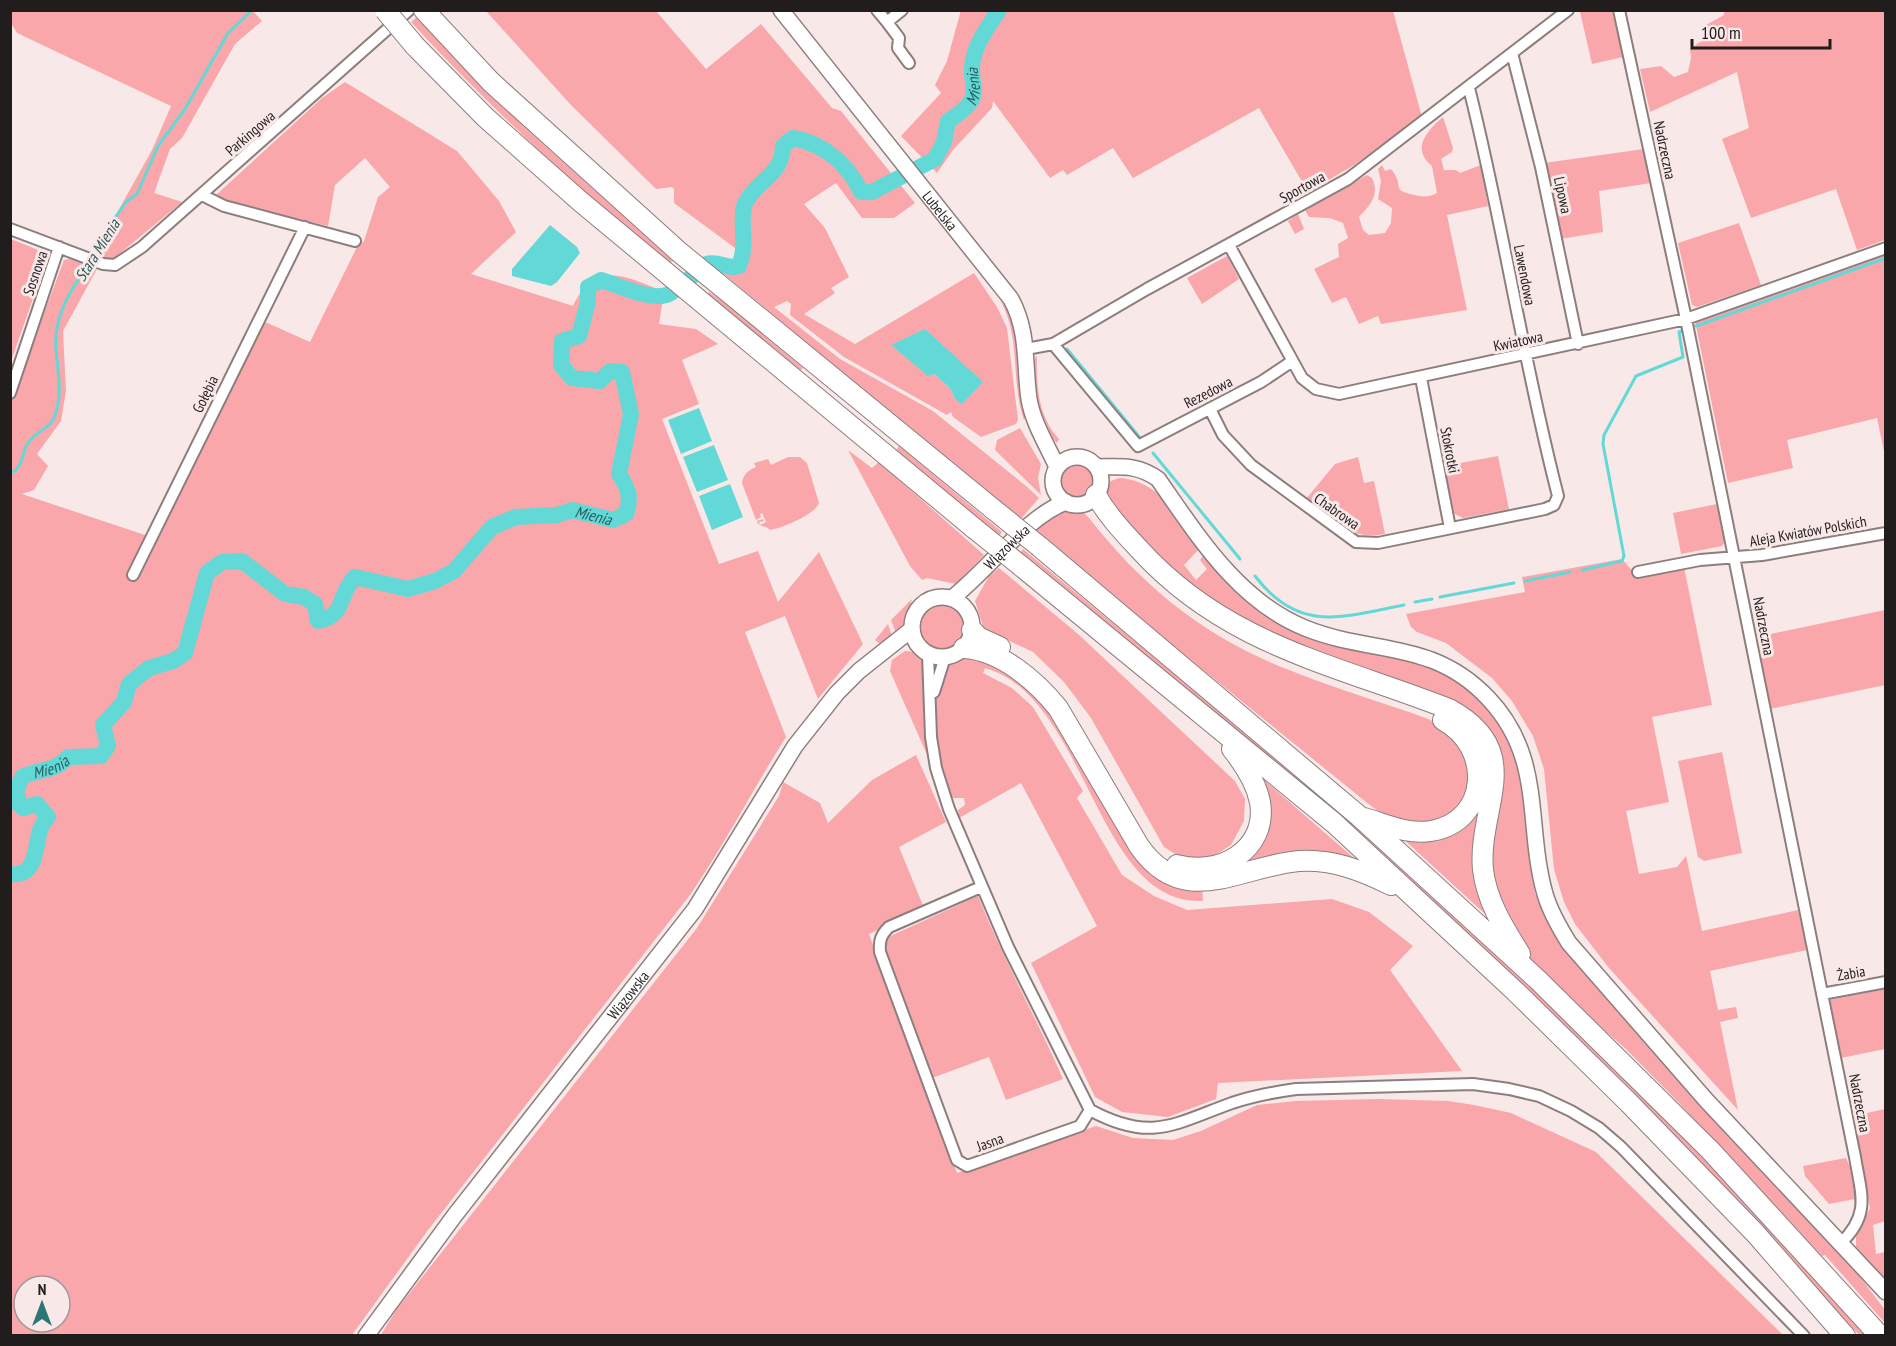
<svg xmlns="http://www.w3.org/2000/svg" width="1896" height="1346" viewBox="0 0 1896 1346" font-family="'PT Sans Narrow',sans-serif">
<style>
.green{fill:#f9a7aa;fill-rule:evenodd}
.water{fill:#62d9d7}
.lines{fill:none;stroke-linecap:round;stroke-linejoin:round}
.stream{stroke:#62d9d7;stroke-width:3}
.river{stroke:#62d9d7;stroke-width:16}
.street-casing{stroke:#8d7e7e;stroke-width:14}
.secondary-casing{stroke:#8d7e7e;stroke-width:18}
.highway-casing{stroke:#8d7e7e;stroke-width:22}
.street{stroke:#fff;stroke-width:10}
.secondary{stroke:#fff;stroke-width:15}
.highway{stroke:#fff;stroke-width:20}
.highway-bridge-casing{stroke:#8d7e7e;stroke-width:22;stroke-linecap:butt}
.highway-bridge{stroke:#fff;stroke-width:20}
.labels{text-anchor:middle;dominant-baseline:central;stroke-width:6;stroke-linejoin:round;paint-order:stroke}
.street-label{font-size:15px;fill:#221d1d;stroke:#f8e8e8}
.water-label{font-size:16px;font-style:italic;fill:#295c5b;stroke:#f8e8e8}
</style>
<rect width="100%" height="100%" fill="#f8e8e8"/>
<path class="green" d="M11 10H252L262 21 235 44 182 138 170 149 154 193 182 202 112 260 93 256 152 150 171 106 17 33 11 23Z
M961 10 1393 11 1422 117 1354 165 1308 192 1259 108 1133 178 1113 148 1067 175 1063 170 1050 178 993 101 992 108 953 150 937 173 901 136 941 93 935 85 947 61Z
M1583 10 1612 11 1623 57 1592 64 1580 12Z
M486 11H656L706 69 761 24 832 108 841 111 915 203 894 218H862L836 183 804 204 825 228 849 277 831 288 835 293 804 314 855 344 974 273 997 307 1007 328 1018 420 1016 424 981 437 953 417 951 412 947 415 844 357 790 315 791 304 787 301 774 307 840 359 933 411 1026 486 1039 498 1020 520 718 269 745 271 746 256 674 203V189L672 187 656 189 570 104ZM891 345 983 382 955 399 950 388 934 374 928 375Z
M1724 11H1885V240L1857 250 1836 189 1751 218 1722 139 1749 128 1737 72 1650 112 1640 69 1661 66 1674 77 1688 72 1691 58 1690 49 1710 35 1706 25 1724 15Z
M417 17 524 127 673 261 669 263C577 188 491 109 411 22Z
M345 82 457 151 499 201 516 232 471 274 573 306C595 259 625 276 664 292L659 324 696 329 718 344 682 360 699 404 662 419 719 564 758 551 778 602 819 552 863 644 818 699 785 616 745 632 786 737C753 789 725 844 690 895L428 1230 352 1335H11L10 404 64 260 75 258 98 267 63 331 66 391 61 421 37 454 48 466 34 490 22 494 148 536 263 321 310 342 358 245 364 241 378 197 390 187 365 158 335 185 328 226 227 202 216 195 322 98ZM24 1286H60V1322H24Z
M1443 117 1453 148 1452 152 1441 159 1444 170H1456L1460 173 1481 165 1488 206 1447 215 1467 310 1381 324 1378 316 1359 324 1346 297 1332 303 1314 269 1339 257 1338 244 1348 238 1343 223 1330 218 1309 217 1305 210 1367 175 1372 178C1380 195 1370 205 1359 217L1363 230 1369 235 1385 233 1391 223 1392 208 1378 199 1381 181 1378 169 1382 165 1385 171 1391 169C1407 189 1387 189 1419 196 1426 197 1429 197 1437 193L1432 166C1410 148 1428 130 1443 117Z
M1644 149 1651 183 1599 191 1603 232 1560 239 1544 163Z
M1298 214 1304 229 1295 234 1288 221Z
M1739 223 1761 285 1697 307 1692 305 1678 243Z
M11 239 36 249 47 259 11 361Z
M1885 255V456L1877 418 1787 440 1793 468 1728 483 1695 321Z
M1227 256 1239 279 1202 304 1187 278Z
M709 292 722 301 803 368 799 371 707 294Z
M999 298 1015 321 1027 415 1024 420C1010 379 1022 337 999 298Z
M1037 355C1036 384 1038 417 1059 439L1057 443C1040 428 1024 374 1037 355Z
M1020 428 1041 464 1038 478 1041 495 995 450 997 440Z
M899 446 1002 532 999 536 896 451Z
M848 450 872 468 879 462 984 555 956 584 927 578 922 580 910 566Z
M1498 456 1509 509 1463 518 1453 513 1444 466Z
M788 457H800L807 463 819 503C814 515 785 527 770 530 766 525 759 528 757 521L763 519 764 521 759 522 760 525 766 522 762 513 760 514 761 517 756 520 742 483C743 474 749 470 756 467L754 463 768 459 771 465Z
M1358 457 1364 483 1374 481 1385 534C1349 541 1333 519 1306 499L1335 464Z
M1059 480a18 18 0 1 1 36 0a18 18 0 1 1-36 0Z
M1119 478C1159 480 1180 518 1201 547L1184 565 1196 580 1207 569 1200 560 1205 553 1257 609 1444 671 1483 700 1503 725 1515 755 1524 788 1535 893 1554 933 1571 956 1848 1261 1885 1310V1323L1825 1255 1822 1256 1680 1104 1626 1049 1542 976 1519 948 1491 881 1495 823 1482 726 1262 635 1162 567 1103 493 1111 481Z
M1092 504H1096C1151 581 1221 632 1310 664 1348 679 1447 703 1471 732 1503 770 1479 811 1478 854 1477 878 1483 903 1495 923L1400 836C1415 836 1431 841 1448 833 1504 807 1490 736 1438 713 1319 668 1224 650 1131 554 1118 541 1097 521 1092 504Z
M1717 504 1725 542 1722 546 1681 554 1673 513Z
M1067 509 1082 511 1089 518C1144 588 1206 638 1289 670 1324 684 1361 696 1397 708 1411 713 1431 718 1443 728 1453 736 1462 748 1470 758L1466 801 1435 824 1390 819 1371 806 1035 534V527Z
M1023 549C1153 657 1284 761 1409 874 1570 1019 1723 1172 1866 1335H1859L1710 1174 1020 553Z
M1622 559 1636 575 1684 567 1712 705 1652 717 1669 802 1626 811 1639 874 1677 867 1686 856 1702 931 1798 910 1807 950 1710 971 1718 1010 1736 1007 1738 1018 1720 1022 1738 1110 1609 968 1575 924 1564 902 1554 869 1544 769 1533 736 1512 701 1492 678 1446 643 1417 632 1411 627 1406 614 1525 592 1522 577Z
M999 568 1078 634 1235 781 1245 799 1244 821 1231 845 1214 856 1185 860 1164 847 1091 718 1064 682 1033 652 984 629 975 601 989 576Z
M912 599 907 623 897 636 891 620Z
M917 627a24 24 0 1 1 48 0a24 24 0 1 1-48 0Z
M1885 610V685L1770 709 1756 637Z
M888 624 893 639 880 644 875 640Z
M905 651 916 652 923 658 925 737 929 759 890 671 892 660Z
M968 653 1004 669 1048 705 1136 851 1202 887 1203 901C1095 906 1089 698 985 668L983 673 1012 688 1033 707 1083 791 1077 798 1122 875 1154 896 1187 910 1332 899 1369 912 1413 946 1390 970 1462 1071 1218 1083 1216 1099 1168 1117 1122 1112 1095 1097 1031 963 1097 926 1021 783 959 818 958 810 965 805 964 798H953C936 774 931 730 935 702 936 687 943 674 948 661Z
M1722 752 1742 853 1704 861 1698 857 1678 761Z
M916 755 946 822 899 847 924 908 869 934 957 1173 1096 1126 1133 1138 1173 1140 1201 1131 1257 1105 1296 1101 1379 1099 1448 1101 1474 1105 1511 1113 1596 1152 1783 1335 380 1336 397 1309 697 928 779 796 783 782 820 803 828 823 872 780Z
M1256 773 1354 858 1362 866 1193 874 1254 849Z
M978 896C1003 959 1036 1017 1063 1079L1006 1100 989 1057 932 1078 882 945 886 938Z
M1885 989V1049L1841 1058 1830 1000Z
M1885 1109V1221L1873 1225 1876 1254 1885 1252V1282L1856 1247V1236L1870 1208 1853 1116Z
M1846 1158 1850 1167 1855 1199 1829 1204 1805 1176 1803 1166Z"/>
<path class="water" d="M550 225 577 247 580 253 557 282 551 286 512 276V269Z
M925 329 983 382 962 404 955 399 950 388 934 374 928 376 891 345Z
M699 408 712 441 681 454 668 420Z
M714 445 728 480 697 492 683 457Z
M730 484 743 517 712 530 699 496Z"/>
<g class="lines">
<path class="stream" d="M95 257 108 228 126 202 137 194 158 146 185 109 228 33 252 10
M1696 326 1886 258
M1067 349 1141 439
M1153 453 1240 559
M10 473C24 468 21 453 28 443 34 433 50 428 54 418 63 396 58 372 56 350 53 316 71 288 91 262
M1582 570 1622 561 1624 556 1603 444 1604 435 1636 376 1683 357 1679 332 1682 331
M1255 576C1299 634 1343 617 1404 605
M1525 581 1570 572
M1440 597 1514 583
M1415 602 1432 599"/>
<path class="river" id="s1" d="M10 874C37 878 35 847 40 830 41 826 45 821 48 817L37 804 23 808 18 803 17 789 22 777C39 768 54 773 68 757L101 756 108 746 103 725 124 702 129 684 149 668 173 661 185 653 207 573 222 562 242 561 285 594 304 597 315 604 318 621C347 615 337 595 355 577L408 589 435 581 454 571 492 527 516 517 557 515 572 510 613 520 626 514C632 497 628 488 619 474L631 414 622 372 610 371 600 381 572 378 561 365 562 341 579 336 588 302V287L601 280C618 285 652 302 669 294 682 287 694 274 706 264 718 260 728 270 739 266 749 243 737 215 747 200 759 179 782 175 783 146L793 138C823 143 848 164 861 192H872L935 159 944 142 948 121C993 93 963 87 975 52 980 37 990 24 999 10"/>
<g class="street-casing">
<path id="street" d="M877 10 887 22 902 10
M1619 10 1686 319 1855 1157C1861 1194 1871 1214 1841 1243
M887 22 899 38 898 48 909 63
M1512 53 1541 167 1578 344
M202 195 224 206 355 241
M10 229 103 264 115 265 142 247 409 10
M1229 245 1302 378 1316 389 1339 394 1686 319 1886 248
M1053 344 1138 446 1261 382 1291 362
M1026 349 1053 344 1147 289 1348 179 1568 10
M1421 378 1450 528
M10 393 59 247
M1210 409 1223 435 1251 465 1356 542 1378 543 1545 509 1554 505 1558 496C1523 361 1503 223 1469 88
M1638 572 1700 560 1762 555 1886 533
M133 575 305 227
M928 654 931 737 936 768 949 809 1008 947 1090 1110
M934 692 945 657
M981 887 889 927C881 935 879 940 880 952L957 1160 967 1166 1080 1126 1090 1110
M1822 994 1886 982
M1090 1110C1151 1143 1174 1124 1232 1103 1253 1096 1274 1092 1296 1089L1473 1084 1509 1089 1539 1096 1571 1111 1599 1128 1621 1147 1804 1336"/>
</g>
<g class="secondary-casing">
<g id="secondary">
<path id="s2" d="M781 10 1011 299C1029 332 1024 364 1029 399 1033 423 1047 445 1057 467"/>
<circle cx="1077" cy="481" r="24"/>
<path d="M1097 467C1121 467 1137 464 1158 479 1198 536 1238 601 1305 628 1372 655 1432 639 1488 698 1545 758 1525 823 1545 894 1550 911 1559 927 1569 943L1706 1100 1886 1292"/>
<circle cx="942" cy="627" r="30"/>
<path id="s3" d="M952 598C986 572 1027 516 1066 502"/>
<path id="s4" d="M366 1336 455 1215 695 909 795 746 837 693 859 671 912 629"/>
</g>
</g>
<g class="highway-casing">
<path id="highway" d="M424 10 491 82 678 251 993 509
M415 46 485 117 581 202 975 529
M1096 495C1107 515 1124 533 1139 549 1226 645 1334 664 1449 709 1528 752 1477 807 1483 870 1487 902 1504 928 1520 954
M1040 547 1359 816 1537 979 1710 1150 1880 1336
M1021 566 1334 823 1516 992 1629 1103 1755 1233 1845 1336
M972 630 978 637 1000 647
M964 648C1001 650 1036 681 1058 708L1139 846C1184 911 1239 866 1299 861 1332 859 1361 870 1391 885
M1364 818C1386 824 1407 835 1431 831 1490 821 1493 747 1443 720
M1177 865C1219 877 1268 850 1260 802 1256 782 1244 764 1232 749"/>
</g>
<use href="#street" class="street"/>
<use href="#secondary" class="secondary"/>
<use href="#highway" class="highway"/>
<g class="highway-bridge-casing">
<path id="highway-bridge" d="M385 10 415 46
M993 509 1040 547
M975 529 1021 566"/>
</g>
<use href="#highway-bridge" class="highway-bridge"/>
</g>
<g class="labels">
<g class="street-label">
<text transform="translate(250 133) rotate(-41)">Parkingowa</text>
<text transform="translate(1665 150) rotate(78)">Nadrzeczna</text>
<text transform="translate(1302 187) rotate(-29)">Sportowa</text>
<text transform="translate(1563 195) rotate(78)">Lipowa</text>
<text stroke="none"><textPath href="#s2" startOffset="256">Lubelska</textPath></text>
<text transform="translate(35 273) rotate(-71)">Sosnowa</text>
<text transform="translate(1525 275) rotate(79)">Lawendowa</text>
<text transform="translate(1518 341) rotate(-12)">Kwiatowa</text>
<text transform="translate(1208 392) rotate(-27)">Rezedowa</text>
<text transform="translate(205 394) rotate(-64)">Gołębia</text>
<text transform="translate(1450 450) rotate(79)">Stokrotki</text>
<text transform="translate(1337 511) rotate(35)">Chabrowa</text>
<text transform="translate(1808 531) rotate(-10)">Aleja Kwiatów Polskich</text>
<text stroke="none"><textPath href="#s3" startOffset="75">Wiązowska</textPath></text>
<text transform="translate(1764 626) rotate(79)">Nadrzeczna</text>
<text transform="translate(1851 973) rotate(-10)">Żabia</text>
<text stroke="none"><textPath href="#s4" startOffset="430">Wiązowska</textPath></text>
<text transform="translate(1860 1103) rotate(79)">Nadrzeczna</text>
<text transform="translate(990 1142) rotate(-20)">Jasna</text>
</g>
<g class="water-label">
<text stroke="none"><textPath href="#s1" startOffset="1844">Mienia</textPath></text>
<text transform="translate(97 250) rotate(-58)">Stara Mienia</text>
<text stroke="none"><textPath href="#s1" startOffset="927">Mienia</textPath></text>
<text stroke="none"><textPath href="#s1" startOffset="172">Mienia</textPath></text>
</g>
</g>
<rect width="1896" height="1346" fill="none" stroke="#221d1d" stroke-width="24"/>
<g transform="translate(42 1304)"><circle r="28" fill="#f8e8e8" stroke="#a29797" stroke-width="1.5"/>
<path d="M0-4.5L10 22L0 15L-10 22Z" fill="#2c7675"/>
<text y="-9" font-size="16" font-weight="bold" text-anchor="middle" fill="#221d1d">N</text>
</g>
<path d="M1692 39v9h138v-9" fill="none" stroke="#221d1d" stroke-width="3"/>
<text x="1701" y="39" font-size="18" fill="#221d1d" stroke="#f8e8e8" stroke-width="4.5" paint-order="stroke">100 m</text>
</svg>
